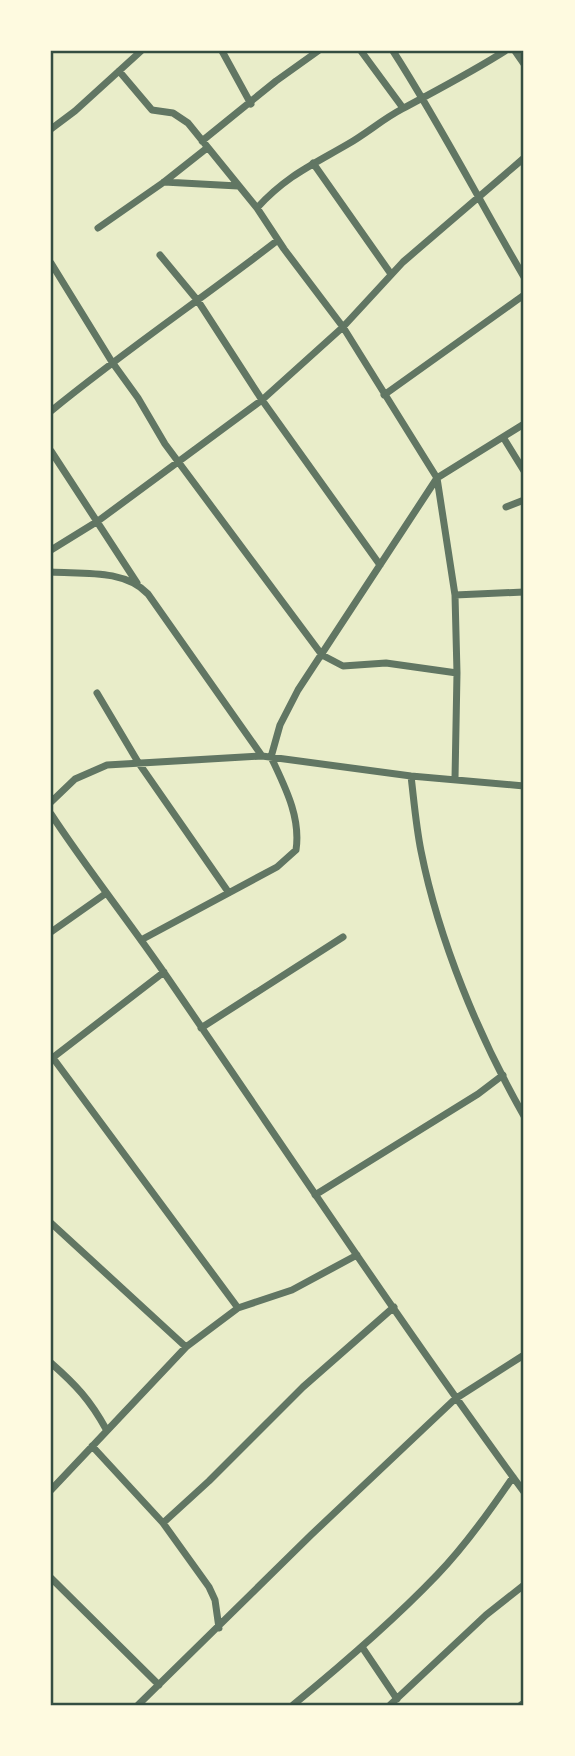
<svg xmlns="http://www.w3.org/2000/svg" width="575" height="1756" viewBox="0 0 575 1756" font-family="Commissioner,sans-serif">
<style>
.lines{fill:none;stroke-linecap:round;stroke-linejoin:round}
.minor{stroke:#617663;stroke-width:7}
.neatline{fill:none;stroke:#344e41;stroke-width:2.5}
</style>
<rect width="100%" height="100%" fill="#e9edc9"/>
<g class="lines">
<path class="minor" d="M222 51 251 104
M361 51 403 108
M393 51C440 124 480 202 524 277
M515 51 524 64
M119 71 152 110 173 113 188 123 257 208 284 249 343 327 437 478 455 595 457 673 455 779
M51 129 75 111 141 51
M202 141 276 81 318 51
M313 163 391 274
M164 182 238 186
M257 208C286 176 312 165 348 144 367 133 383 119 402 109 437 90 472 72 505 51
M98 228 164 182 207 148
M160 255 198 301 262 400 380 565
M51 263 112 362 138 398 165 444 322 655 343 666 386 663 457 673
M384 395 524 295
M51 411C124 351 203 298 278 240
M503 437 524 471
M51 451 137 583
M506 507 524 500
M51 550 98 521 262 400 343 327 403 262 524 158
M51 572C83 574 124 569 148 594L262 756
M455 595 524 592
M97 693 138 762 229 893
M411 776C414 801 416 826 421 851 439 941 479 1037 524 1116
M51 802 75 779 107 765 262 756 411 776 524 786
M51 814C87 869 128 920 165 974 284 1147 400 1323 524 1492
M51 932 105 894
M141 940 277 867 296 850C301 817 285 787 271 757L280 725 298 690 437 478 524 424
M201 1028 343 937
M51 1059 164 972
M315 1195 478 1094 503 1075
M51 1223 186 1347
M238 1308 292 1290 357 1255
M51 1363C76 1385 90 1400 106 1429
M92 1446 163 1523 209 1587 215 1600 219 1628
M51 1490 186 1347 238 1308 53 1058
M163 1523 209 1481 303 1387 394 1307
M51 1578 159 1685
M362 1647 397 1699
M138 1705 311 1535 455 1399 524 1355
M293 1705C343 1664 392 1622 437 1575 466 1545 490 1511 513 1477
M390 1705 486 1615 524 1585
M521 1705 524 1703"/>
</g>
<rect width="575" height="1756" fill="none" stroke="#fefae0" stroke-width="105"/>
<rect x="52" y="52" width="470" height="1652" class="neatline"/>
</svg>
